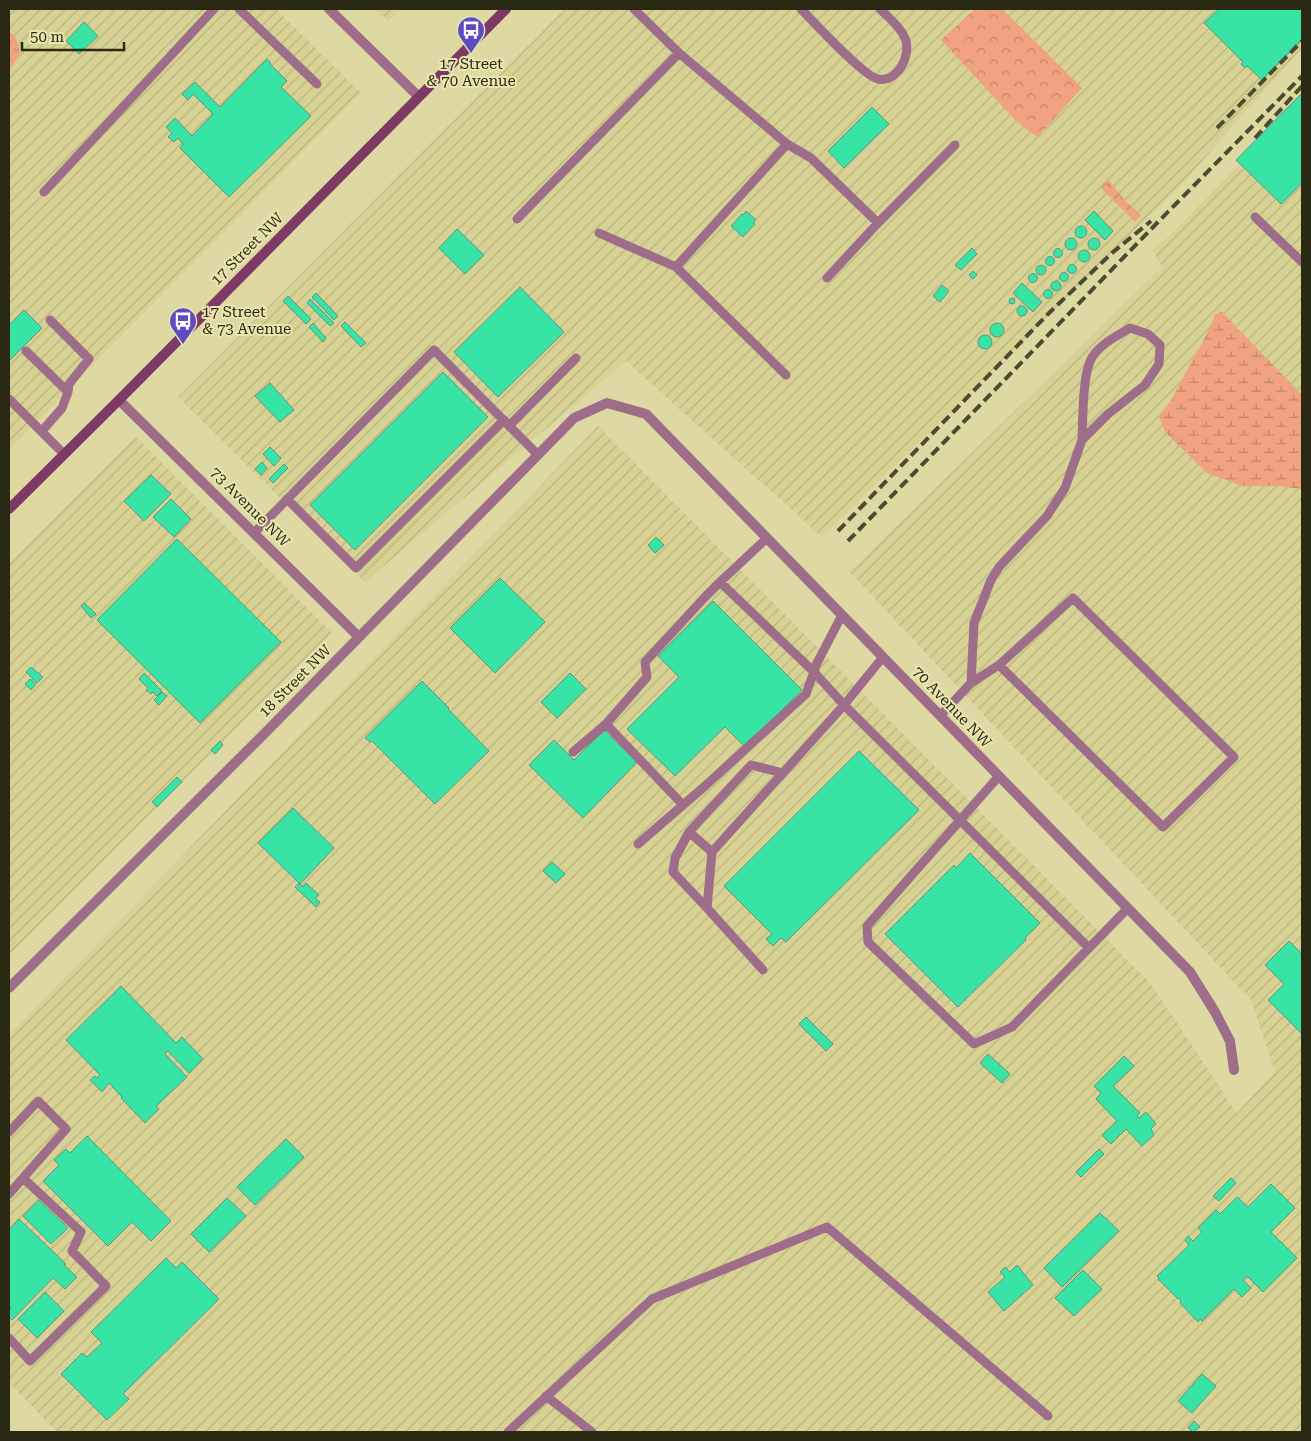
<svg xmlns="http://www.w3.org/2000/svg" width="1311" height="1441" viewBox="0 0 1311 1441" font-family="'Roboto Serif',serif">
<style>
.industrial{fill:url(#industrial-furrows)}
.forest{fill:url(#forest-crowns)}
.wetland{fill:url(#wetland-marsh)}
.building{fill:#38e3a6;stroke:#5e967d}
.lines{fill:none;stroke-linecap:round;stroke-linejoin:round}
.service{stroke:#9e6d89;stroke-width:9}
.minor{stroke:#9e6d89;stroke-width:10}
.secondary{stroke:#7e3964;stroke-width:10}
.rail{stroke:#4c4b2f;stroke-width:4;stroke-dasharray:10 5;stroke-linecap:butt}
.labels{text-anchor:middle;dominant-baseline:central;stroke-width:4;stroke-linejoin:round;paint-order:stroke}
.poi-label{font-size:15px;fill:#2a2913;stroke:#ebe6b0}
.street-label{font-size:15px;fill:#2a2913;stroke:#ebe6b0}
</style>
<defs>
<pattern id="industrial-furrows" width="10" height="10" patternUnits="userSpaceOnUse" patternTransform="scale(1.25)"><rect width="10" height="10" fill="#d7d294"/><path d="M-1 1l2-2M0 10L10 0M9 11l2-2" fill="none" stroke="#b9b47f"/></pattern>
<pattern id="forest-crowns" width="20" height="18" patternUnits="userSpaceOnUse" patternTransform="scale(1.25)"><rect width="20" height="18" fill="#f1a280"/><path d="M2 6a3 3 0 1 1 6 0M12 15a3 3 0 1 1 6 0" fill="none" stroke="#c38468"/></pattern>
<pattern id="wetland-marsh" width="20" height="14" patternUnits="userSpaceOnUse" patternTransform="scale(1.25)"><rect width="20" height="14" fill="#f1a280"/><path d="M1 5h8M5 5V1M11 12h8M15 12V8" fill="none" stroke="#c38468"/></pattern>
</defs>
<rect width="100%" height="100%" fill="#ded9a3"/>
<path class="industrial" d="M9 9H276L361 93 9 450Z
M375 9H400L388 21Z
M565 9H1302V48L1182 184 822 537 626 361 365 582 178 397Z
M1302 101V1432H57L9 1383V1035L598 426 1151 984 1237 1113 1275 1071 1251 1000 848 570 855 567 1162 267 1152 250 1168 237Z
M136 437 332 633 9 955V564Z"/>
<path class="forest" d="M975 9H1002L1082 88 1037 137 1017 122 941 40Z
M1109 180 1125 201 1141 215 1135 222 1101 188Z"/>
<path class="wetland" d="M9 30 16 38 20 54 9 71Z
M1222 312 1302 395V489L1279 486H1244L1208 474 1165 432 1159 417 1170 402 1210 328 1215 314Z"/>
<path class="building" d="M1219 9H1302V40L1262 80 1247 66 1245 68 1241 64 1243 62 1204 23Z
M84 22 98 36 79 54 66 41Z
M267 59 271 63 270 64 287 81 281 87 311 116 229 197 180 148 183 144 178 138 174 142 168 137 172 133 166 127 175 118 192 136 213 114 193 94 188 100 182 94 195 82 220 107Z
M1302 93V183L1281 204 1236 160Z
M872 107 889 124 844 168 828 151Z
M746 211 756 220 753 223 755 224 743 237 731 226 742 214 743 215Z
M1094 211 1113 231 1105 240 1085 220Z
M1075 232a6 6 0 1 1 12 0a6 6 0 1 1-12 0Z
M457 229 484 255 465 274 439 248Z
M1065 244a6 6 0 1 1 12 0a6 6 0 1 1-12 0Z
M1088 244a6 6 0 1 1 12 0a6 6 0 1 1-12 0Z
M972 248 977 254 961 270 955 265Z
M1053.5 253a4.5 4.5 0 1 1 9 0a4.5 4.5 0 1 1-9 0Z
M1078 256a6 6 0 1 1 12 0a6 6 0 1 1-12 0Z
M1045.5 261a4.5 4.5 0 1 1 9 0a4.5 4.5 0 1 1-9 0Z
M1067.5 269a4.5 4.5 0 1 1 9 0a4.5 4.5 0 1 1-9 0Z
M1036 270a5 5 0 1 1 10 0a5 5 0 1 1-10 0Z
M973 271 977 275 973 279 969 275Z
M1059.5 277a4.5 4.5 0 1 1 9 0a4.5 4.5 0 1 1-9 0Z
M1028.5 278a4.5 4.5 0 1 1 9 0a4.5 4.5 0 1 1-9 0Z
M1051 286a5 5 0 1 1 10 0a5 5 0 1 1-10 0Z
M1022 283 1042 302 1033 312 1013 293Z
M942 285 949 291 940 302 933 296Z
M520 287 564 332 498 397 454 352Z
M1043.5 294a4.5 4.5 0 1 1 9 0a4.5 4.5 0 1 1-9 0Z
M316 293 338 316 334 320 312 297Z
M288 296 311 319 306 324 283 301Z
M1009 301a3 3 0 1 1 6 0a3 3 0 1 1-6 0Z
M310 299 334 323 330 326 307 303Z
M1017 311a5 5 0 1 1 10 0a5 5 0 1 1-10 0Z
M24 310 42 328 9 361V325Z
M345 322 366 343 361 347 341 326Z
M990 330a7 7 0 1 1 14 0a7 7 0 1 1-14 0Z
M313 323 326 338 323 342 309 327Z
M978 342a7 7 0 1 1 14 0a7 7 0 1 1-14 0Z
M443 372 488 417 355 550 310 505Z
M270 383 294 410 280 422 255 396Z
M270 447 281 458 274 466 263 454Z
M262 462 267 468 261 475 255 469Z
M284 464 288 468 273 483 269 479Z
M151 475 171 494 144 521 124 501Z
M171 499 191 519 174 537 153 517Z
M656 537 664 545 655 553 648 545Z
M177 539 281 642 200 723 97 620Z
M500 578 545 622 495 673 450 628Z
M713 601 802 690 745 747 725 727 675 776 627 729 679 677 658 656Z
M84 603 96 614 91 618 81 606Z
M31 667 43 677 37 683 26 672Z
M144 673 162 691 157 696 153 692 151 694 146 690 148 688 139 679Z
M570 673 586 689 557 718 541 702Z
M30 679 36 684 31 690 25 684Z
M422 681 449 708 448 709 489 751 435 804 372 741 370 742 365 738Z
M162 692 167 696 159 705 154 700Z
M604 730 637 762 583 818 529 765 554 740 574 760Z
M220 741 223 745 215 754 211 750Z
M859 751 919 810 786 942 781 938 773 946 766 939 772 934 724 886Z
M177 777 182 782 157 807 152 802Z
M293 808 334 848 300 884 258 843Z
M970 853 1040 923 1025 938 1026 940 958 1007 885 934 954 865 956 868Z
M552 862 565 874 556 883 543 871Z
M299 883 303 887 306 883 319 895 315 898 320 902 316 907 295 887Z
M1289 941 1302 954V1034L1268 1000 1284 984 1265 965Z
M121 986 176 1043 182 1037 203 1059 189 1073 168 1051 165 1054 187 1077 156 1106 159 1109 145 1123 121 1098 122 1097 109 1083 102 1092 90 1080 95 1076 97 1078 100 1075 66 1040Z
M806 1017 833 1044 826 1051 799 1024Z
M988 1054 1010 1074 1002 1083 980 1063Z
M1124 1056 1134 1066 1113 1086 1140 1113 1137 1116 1139 1118 1146 1112 1156 1124 1151 1129 1154 1135 1142 1146 1126 1129 1111 1144 1102 1135 1117 1121 1096 1099 1101 1093 1094 1086Z
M87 1136 171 1221 151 1241 132 1222 108 1246 43 1181 59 1165 54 1160 66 1149 70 1153Z
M286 1139 304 1157 255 1205 237 1187Z
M1099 1149 1104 1154 1081 1177 1076 1172Z
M1231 1178 1236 1183 1219 1201 1213 1196Z
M1271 1184 1295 1208 1271 1232 1297 1258 1263 1292 1247 1276 1243 1280 1251 1288 1242 1297 1234 1289 1202 1321 1200 1319 1198 1322 1180 1303 1181 1301 1179 1298 1178 1299 1158 1279 1159 1278 1157 1276 1189 1245 1185 1240 1188 1236 1193 1241 1202 1232 1198 1228 1216 1210 1220 1214 1237 1197 1248 1207Z
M227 1198 246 1216 209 1252 191 1234Z
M39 1200 68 1228 51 1244 23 1216Z
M1100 1213 1119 1231 1062 1287 1044 1268Z
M19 1219 66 1264 64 1265 77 1277 65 1289 53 1278 12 1320 9 1317V1311L11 1308 9 1306V1230Z
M166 1258 176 1268 182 1262 219 1299 123 1394 129 1399 107 1420 61 1374 82 1353 87 1357 102 1343 91 1332Z
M1017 1265 1033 1285 1004 1311 988 1292 1005 1277 1000 1272 1005 1267 1010 1272Z
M1083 1270 1102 1289 1074 1316 1055 1298Z
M45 1292 64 1311 37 1338 18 1319Z
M1202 1374 1216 1386 1192 1413 1178 1401Z
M1194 1421 1200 1427 1193 1432 1188 1428Z"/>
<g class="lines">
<path class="service" d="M239 9 317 84
M634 9 679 53 787 144 811 158 878 223 955 145
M801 9C815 23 863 76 878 79 898 83 912 54 905 38 900 26 888 17 880 9
M44 192 214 9
M1255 217 1302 262
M517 219 679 53
M599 233 676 267
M827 278 878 223
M26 351 68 392
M786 375 676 267 787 144
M9 399 64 454
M509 426 576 358
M42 431 62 408 68 392 69 384 89 359 50 320
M287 499 356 568 504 420
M254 533 434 350 538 455
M883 657 844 705 1089 948
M971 683 999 665 1073 598 1234 757 1163 827 999 665
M940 716 971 683 974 623 991 580 999 567 1047 516 1065 488 1082 440 1108 414 1145 385 1159 364 1160 345 1148 334 1130 328C1117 336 1102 343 1093 356 1082 371 1083 420 1082 440
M573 752 606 724
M999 776 867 926 868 942 974 1044 1012 1027 1128 908
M683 805 606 724 647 677 645 662 705 597 720 582
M689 832 751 765 783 773
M638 844 705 786 806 694 817 663 842 615
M707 908 673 872 675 858 689 832 712 852
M763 970 707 908 712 852 844 705 814 672 720 582 767 538
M9 1132 38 1101 66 1129 9 1194
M9 1338 30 1361 106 1286 72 1251 81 1232 23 1178
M546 1396 592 1432
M508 1432 652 1299 827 1227 1048 1416"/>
<path class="minor" d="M329 9 418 96
M119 400 359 637
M9 988 265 733 574 418 607 403 646 414 1190 972 1215 1012 1230 1041 1234 1070"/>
<path class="secondary" d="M9 509 119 400 506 9"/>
<path class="rail" d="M1217 128 1302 41
M1255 138 1302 86
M838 531 1049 313 1112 253 1151 221
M848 541 1157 223 1302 76"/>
</g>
<defs>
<g id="bus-pin" transform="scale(1.4375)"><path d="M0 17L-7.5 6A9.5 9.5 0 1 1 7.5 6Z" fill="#5d4dc5" stroke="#ebe6b0"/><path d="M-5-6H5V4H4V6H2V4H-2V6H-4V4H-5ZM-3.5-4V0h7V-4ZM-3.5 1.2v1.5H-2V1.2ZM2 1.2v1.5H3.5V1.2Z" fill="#fff"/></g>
</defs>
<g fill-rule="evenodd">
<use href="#bus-pin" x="471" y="30"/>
<use href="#bus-pin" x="183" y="321"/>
</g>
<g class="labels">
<g class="poi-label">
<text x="471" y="64">17 Street<tspan x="471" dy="17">&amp; 70 Avenue</tspan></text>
<text x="202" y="312" text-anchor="start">17 Street<tspan x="202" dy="17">&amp; 73 Avenue</tspan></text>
</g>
<g class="street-label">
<text transform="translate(247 249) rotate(-45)">17 Street NW</text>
<text transform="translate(250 507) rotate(45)">73 Avenue NW</text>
<text transform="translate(295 681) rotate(-45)">18 Street NW</text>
<text transform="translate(952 707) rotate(46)">70 Avenue NW</text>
</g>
</g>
<rect width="1311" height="1441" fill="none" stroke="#2a2913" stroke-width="20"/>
<path d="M22 42v8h102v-8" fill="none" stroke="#2a2913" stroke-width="2.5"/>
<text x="30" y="42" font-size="15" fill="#2a2913" stroke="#ebe6b0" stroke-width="4" paint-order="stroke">50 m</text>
</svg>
